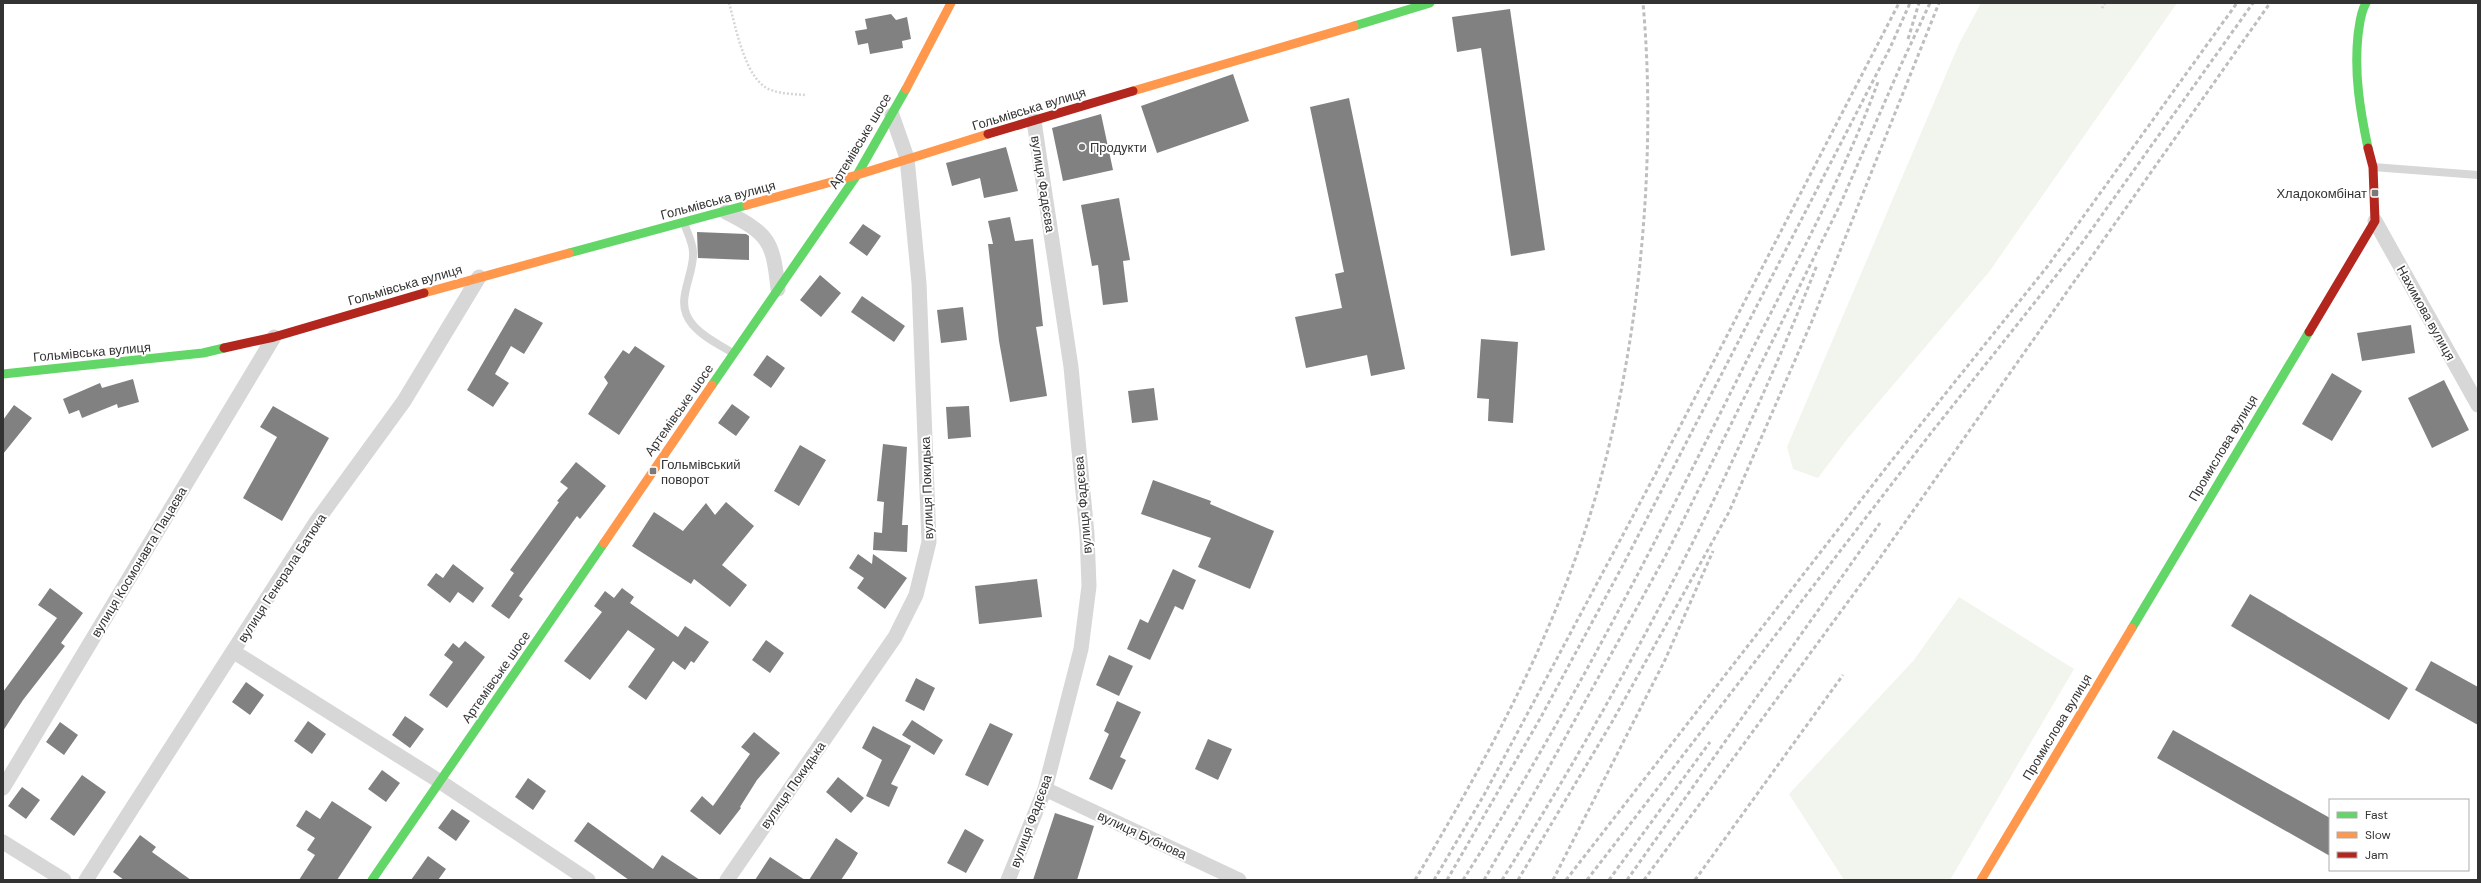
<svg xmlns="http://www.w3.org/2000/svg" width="2481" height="883" viewBox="0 0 2481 883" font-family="'DM Sans',sans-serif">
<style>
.green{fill:#f1f5ed}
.building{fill:#818181}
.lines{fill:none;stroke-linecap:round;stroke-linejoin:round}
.path{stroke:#d6d6d6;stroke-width:2.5;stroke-dasharray:2 2;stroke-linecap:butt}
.lane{stroke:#d7d7d7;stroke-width:8}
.street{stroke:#d7d7d7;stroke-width:15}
.fast{stroke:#63d668;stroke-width:9}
.slow{stroke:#ff974d;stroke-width:9}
.jam{stroke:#b3261e;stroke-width:9}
.rail{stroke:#bebebe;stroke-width:3;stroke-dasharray:4 3;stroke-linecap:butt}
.poi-dot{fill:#7a7a7a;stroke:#fff;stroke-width:1.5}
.labels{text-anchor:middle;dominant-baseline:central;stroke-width:4;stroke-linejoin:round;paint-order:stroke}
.street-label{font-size:13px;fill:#333;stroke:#fff}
.poi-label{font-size:13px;fill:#333;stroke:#fff;text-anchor:start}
</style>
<rect width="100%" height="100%" fill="#fff"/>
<path class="green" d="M1981 3H2177L1989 272 1848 438 1818 478 1793 469 1787 447 1959 44Z
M1959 597 2074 669 1950 880H1844L1789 794 1914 660Z"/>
<path class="building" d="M1510 9 1545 250 1511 256 1481 48 1457 52 1452 17Z
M891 14 896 20 907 17 911 39 902 41 903 48 870 54 868 43 858 45 855 31 867 29 865 19Z
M1233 74 1249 121 1157 153 1141 106Z
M1349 98 1405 369 1371 376 1367 355 1306 368 1295 317 1342 308 1335 274 1344 272 1310 107Z
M1101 114 1113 170 1063 181 1052 128Z
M1006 147 1018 191 984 198 980 178 952 186 946 163Z
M1119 198 1130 260 1123 261 1128 302 1103 305 1098 265 1092 266 1081 205Z
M1010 217 1015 241 1033 239 1043 326 1036 327 1047 396 1010 402 999 341 988 244H993L988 221Z
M863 224 881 236 867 256 849 243Z
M697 232 746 234 749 236V260L698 258Z
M820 275 841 293 821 317 800 300Z
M862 296 905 326 894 342 851 312Z
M963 307 967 340 941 343 937 310Z
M515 308 543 323 524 354 511 346 495 374 509 383 493 407 467 390Z
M2411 325 2415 353 2362 361 2357 333Z
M1481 339 1518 342 1513 423 1488 421 1489 399 1477 398Z
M635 346 665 366 619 435 588 414 608 383 604 377 623 350 629 354Z
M767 355 785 368 771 388 753 375Z
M2332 373 2362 391 2332 441 2302 424Z
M133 379 139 402 118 408 117 404 82 418 79 410 69 414 63 399 100 383 102 388Z
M2444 380 2469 430 2432 448 2408 398Z
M1154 388 1158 420 1132 423 1128 391Z
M732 404 750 417 736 436 718 423Z
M14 405 32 418 3 454V420Z
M273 406 329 438 282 521 243 498 277 437 260 427Z
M969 406 971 437 948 439 946 407Z
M883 444 907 447 902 525H908L907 552 873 550 874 532 882 533 884 502 877 501Z
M800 445 826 460 799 506 774 491Z
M576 462 606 486 580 519 577 516 519 596 523 599 509 619 491 606 514 573 510 570 559 502 557 501 568 488 560 482Z
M1153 480 1211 501 1210 504 1274 531 1250 589 1198 567 1211 538 1141 514Z
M726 502 754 526 722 565 747 585 730 607 694 579 691 584 632 546 654 512 683 531 706 503 715 515Z
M858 554 872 564 873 554 907 578 885 609 857 588 864 578 849 568Z
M453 564 484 588 473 603 458 592 450 603 427 585 436 573 443 578Z
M1173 569 1196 580 1183 610 1175 606 1150 660 1127 649 1140 619 1148 623Z
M1037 579 1042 617 979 624 975 586Z
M50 588 83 613 61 643 65 646 23 700 3 731V692L57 618 38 605Z
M622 588 634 597 630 603 678 637 685 626 709 642 694 663 691 661 685 670 673 661 646 700 628 687 655 649 628 630 590 680 564 661 602 612 594 606 605 591 614 598Z
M2250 594 2408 688 2389 720 2231 626Z
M766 640 784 653 770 673 752 660Z
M465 641 485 657 447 708 429 695 453 662 444 655 453 643 459 648Z
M1109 655 1133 666 1119 696 1096 685Z
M2431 661 2478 687V725L2415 690Z
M916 678 935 688 924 711 905 701Z
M246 682 264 695 250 715 232 702Z
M1117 701 1141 712 1120 757 1126 760 1112 790 1089 779 1109 734 1104 731Z
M405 716 424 729 410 748 392 735Z
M912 720 943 740 934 755 902 735Z
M308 721 326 734 312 754 294 741Z
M60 722 78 735 64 755 46 742Z
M990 723 1013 734 988 786 965 775Z
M873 726 911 746 891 784 898 787 889 807 866 796 882 760 862 748Z
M2173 730 2330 818V856L2157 758Z
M754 732 780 753 757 780 740 807 741 808 720 835 690 811 702 796 713 806 750 754 741 747Z
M1208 739 1232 749 1218 780 1195 769Z
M382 770 400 783 386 802 368 789Z
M82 775 106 792 74 836 50 819Z
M838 777 864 798 851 813 826 792Z
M528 778 546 791 533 810 515 797Z
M22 787 40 800 26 819 8 806Z
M332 801 372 827 337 880H299L315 855 307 850 315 838 296 826 306 810 320 819Z
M452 809 470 821 456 841 438 828Z
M1055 813 1094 826 1077 880H1033Z
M588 822 653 869 662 855 700 880H629L574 841Z
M965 829 984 840 966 873 947 863Z
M140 835 156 847 152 852 191 880H124L113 872Z
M836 838 858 853 851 865 841 880H809Z
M428 856 446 869 438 880H411Z
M770 857 805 880H755Z"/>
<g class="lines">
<path class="path" d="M729 3C736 27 745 81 771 90 781 94 794 94 805 95
M2102 8 2105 3"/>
<path class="lane" d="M2373 167 2478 175
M684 223C687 232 693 243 693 252 695 276 672 302 693 325 703 337 720 345 733 353"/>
<path class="street" d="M726 212C769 234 773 241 778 289
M2375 221 2478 405
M234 652 439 781 588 880
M3 788 274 337
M1045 789 1239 880
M3 842 64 880
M86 880 316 522 404 401 479 277
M727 880 895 637 916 595 929 542 919 283 907 158 892 115
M1008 880 1045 789 1081 649 1089 586 1087 534 1071 367 1034 121"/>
<path class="fast" d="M2366 3C2360 13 2360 23 2358 35 2354 74 2360 110 2368 148
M1354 26 1430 3
M569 253 747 205
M3 374 203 353 224 348
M712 385 857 175 906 89
M2132 628 2309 332
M372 880 604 543"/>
<path class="slow" d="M906 89 951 3
M1133 91 1354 26
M747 205 857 175 988 134
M424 293 569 253
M604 543 712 385
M1981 880 2132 628"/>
<path class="jam" d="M988 134 1133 91
M2309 332 2375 221 2373 167 2368 148
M224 348 274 337 424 293"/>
<path class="rail" d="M1908 39 1919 3
M1415 880C1475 779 1533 675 1573 565 1635 399 1659 179 1643 3
M1434 880 1484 795 1657 471 1899 3
M1447 880 1541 717 1623 565 1890 48 1910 3
M1463 880C1566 718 1653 547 1739 376 1787 279 1841 183 1878 82
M1484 880 1544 776 1667 553 1840 205 1900 67 1930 3
M1502 880C1624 685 1733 479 1817 265
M1518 880 1612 722 1729 512 1812 321 1939 3
M1553 880 1665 660 1713 551
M1566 880 1889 464 2047 267 2237 3
M1587 880 1931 433 2082 243 2253 3
M1609 880 1710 742
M1627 880 1880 523
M1644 880 1875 565 2270 3
M1695 880 1843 675"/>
</g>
<g class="poi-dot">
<circle cx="1082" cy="147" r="4"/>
<rect x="2371" y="189" width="8" height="8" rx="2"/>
<rect x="649" y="467" width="8" height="8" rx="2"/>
</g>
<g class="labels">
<g class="street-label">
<text transform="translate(1029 109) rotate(-17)">Гольмівська вулиця</text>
<text transform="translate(860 141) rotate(-59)">Артемівське шосе</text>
<text transform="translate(1043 184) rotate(81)">вулиця Фадєєва</text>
<text transform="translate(718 200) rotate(-15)">Гольмівська вулиця</text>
<text transform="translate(405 285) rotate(-16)">Гольмівська вулиця</text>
<text transform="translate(2426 313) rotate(61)">Нахимова вулиця</text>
<text transform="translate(92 352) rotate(-5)">Гольмівська вулиця</text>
<text transform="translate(679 410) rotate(-55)">Артемівське шосе</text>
<text transform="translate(2223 448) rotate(-59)">Промислова вулиця</text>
<text transform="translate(927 488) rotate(-92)">вулиця Покидька</text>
<text transform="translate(1083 505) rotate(-95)">вулиця Фадєєва</text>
<text transform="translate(139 562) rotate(-59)">вулиця Космонавта Пацаєва</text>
<text transform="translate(282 578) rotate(-57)">вулиця Генерала Батюка</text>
<text transform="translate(496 677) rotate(-55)">Артемівське шосе</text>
<text transform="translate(2057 727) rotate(-59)">Промислова вулиця</text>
<text transform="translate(793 785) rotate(-55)">вулиця Покидька</text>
<text transform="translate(1031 821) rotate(-70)">вулиця Фадєєва</text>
<text transform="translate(1142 835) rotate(25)">вулиця Бубнова</text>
</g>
<g class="poi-label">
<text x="1090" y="147">Продукти</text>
<text x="2367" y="193" text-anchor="end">Хладокомбінат</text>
<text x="661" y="464">Гольмівський<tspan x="661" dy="15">поворот</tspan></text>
</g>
</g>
<rect width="2481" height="883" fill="none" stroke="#333333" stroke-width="8"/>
<rect x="2329" y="799" width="140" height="72" fill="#ffffff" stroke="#adadad"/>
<rect x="2337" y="812" width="20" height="6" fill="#63d668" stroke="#adadad"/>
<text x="2365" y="819" font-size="12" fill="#333333">Fast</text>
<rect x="2337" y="832" width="20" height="6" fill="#ff974d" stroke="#adadad"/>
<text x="2365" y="839" font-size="12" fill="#333333">Slow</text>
<rect x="2337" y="852" width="20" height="6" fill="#b3261e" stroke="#adadad"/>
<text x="2365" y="859" font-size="12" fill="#333333">Jam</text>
</svg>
